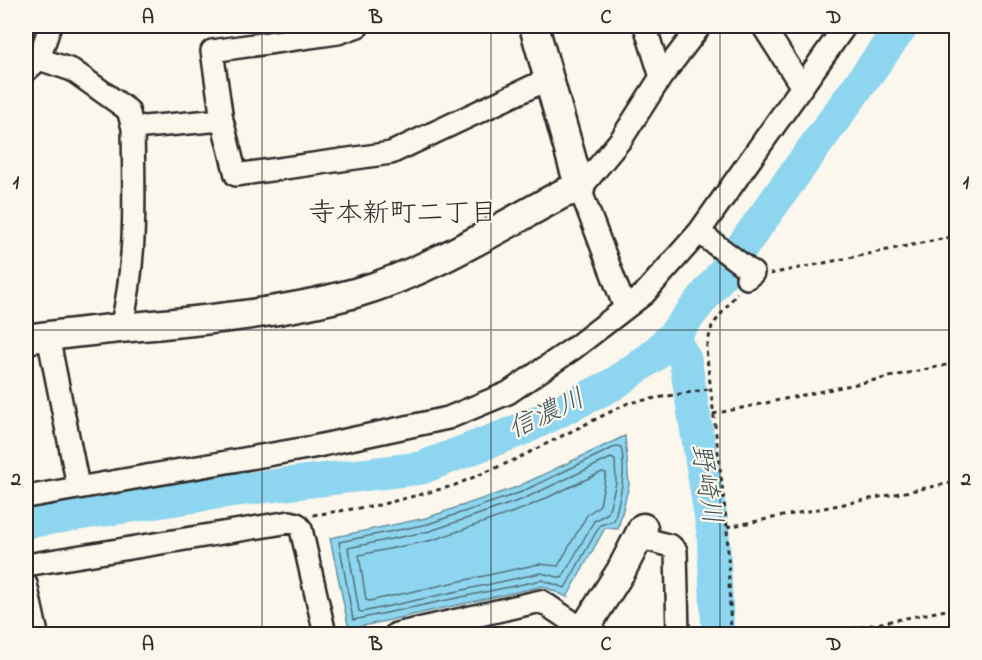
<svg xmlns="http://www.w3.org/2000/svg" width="982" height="660" viewBox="0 0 982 660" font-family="'Indie Flower','Klee One',sans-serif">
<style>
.water{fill:#8ed6ef;stroke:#6692a1;stroke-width:1.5}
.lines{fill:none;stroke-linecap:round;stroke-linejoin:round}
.shore{stroke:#536f79;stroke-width:1.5}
.river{stroke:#8ed6ef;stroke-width:33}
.street-casing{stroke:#2b2b2b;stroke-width:26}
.secondary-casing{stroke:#2b2b2b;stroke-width:33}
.path{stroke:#2b2b2b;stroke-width:3;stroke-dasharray:4.5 4.5;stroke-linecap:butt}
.street{stroke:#fbf7ec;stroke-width:21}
.secondary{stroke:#fbf7ec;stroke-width:28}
.grid{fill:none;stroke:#2b2b2b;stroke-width:1.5;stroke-opacity:0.55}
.labels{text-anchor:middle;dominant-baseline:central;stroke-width:4.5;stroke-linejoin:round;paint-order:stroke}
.neighbourhood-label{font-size:27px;fill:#2b2b2b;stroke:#fbf7ec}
.water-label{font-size:27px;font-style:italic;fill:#44565c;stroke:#fbf7ec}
.neatline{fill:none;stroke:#2b2b2b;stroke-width:2}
.grid-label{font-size:20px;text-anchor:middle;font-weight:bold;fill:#2b2b2b}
</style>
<rect width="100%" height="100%" fill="#fbf7ec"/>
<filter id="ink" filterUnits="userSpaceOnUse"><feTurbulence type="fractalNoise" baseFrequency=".0167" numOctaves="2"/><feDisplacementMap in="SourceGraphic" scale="12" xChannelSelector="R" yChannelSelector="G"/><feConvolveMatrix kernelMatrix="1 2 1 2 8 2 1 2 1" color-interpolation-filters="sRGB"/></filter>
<g filter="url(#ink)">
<path class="water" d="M625 436 629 485 618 529 605 528 567 597 543 586 349 629 330 538 426 518 517 487Z"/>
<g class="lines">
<path class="shore" d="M617 446 621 447C627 472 620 497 614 521L600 525 565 588 542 580 353 620 339 542 428 524 519 493Z
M611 458 615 460 616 483 608 513 594 521 562 578 541 573 362 612 359 611 348 548 430 531 521 500Z
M602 472 606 473 600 505 587 515 558 566 539 564 369 601 366 600 359 555 433 540 525 508Z"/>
<path class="river" d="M672 337 685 359 713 532 718 634
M26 522 236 490 421 468 525 428 612 385 652 357 672 337 720 277 902 26"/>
<g class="street-casing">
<path id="street" d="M358 26 338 33 212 51 222 120 236 175 391 153 548 79
M645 26 661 77
M763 26 802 87
M39 59 72 70 128 110 133 128 222 120
M26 71 39 59 50 26
M699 232 753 273 747 278
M625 308 580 189 622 138 661 77 700 26
M121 328C137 262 134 196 133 128
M48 336 78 486
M26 497 313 447 448 418 508 393 574 348 644 294 699 232 845 26
M638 537 671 546 676 551 678 634
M26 565 290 522 297 524 301 529 325 634
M26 584 37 634
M396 634 541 601 584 630"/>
</g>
<g class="secondary-casing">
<path id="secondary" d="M26 339C135 323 248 323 355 293 429 272 496 229 564 193L580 189 534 26
M581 634 621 571 643 528"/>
</g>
<path class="path" d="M770 274 956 236
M713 414 956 363
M313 515 379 505 453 486 510 462 628 403 709 389
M727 527 956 482
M731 634 727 527 706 349 712 326 737 293
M826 634 956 608"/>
<use href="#street" class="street"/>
<use href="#secondary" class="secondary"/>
</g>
</g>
<path class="grid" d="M262 26V634M491 26V634M720 26V634M26 330H956"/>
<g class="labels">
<g class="neighbourhood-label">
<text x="403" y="214">寺本新町二丁目</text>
</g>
<g class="water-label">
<text transform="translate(547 415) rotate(-25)">信濃川</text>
<text transform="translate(705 484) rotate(81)">野崎川</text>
</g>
</g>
<rect width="982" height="660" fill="none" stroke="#fbf7ec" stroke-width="66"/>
<rect x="33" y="33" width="916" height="594" class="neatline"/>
<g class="grid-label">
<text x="148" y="23">A</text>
<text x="376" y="23">B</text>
<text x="606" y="23">C</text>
<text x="834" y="23">D</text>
<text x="16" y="188">1</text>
<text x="966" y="188">1</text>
<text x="16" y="485">2</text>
<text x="966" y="485">2</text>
<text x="148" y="650">A</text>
<text x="376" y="650">B</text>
<text x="606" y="650">C</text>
<text x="834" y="650">D</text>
</g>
</svg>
